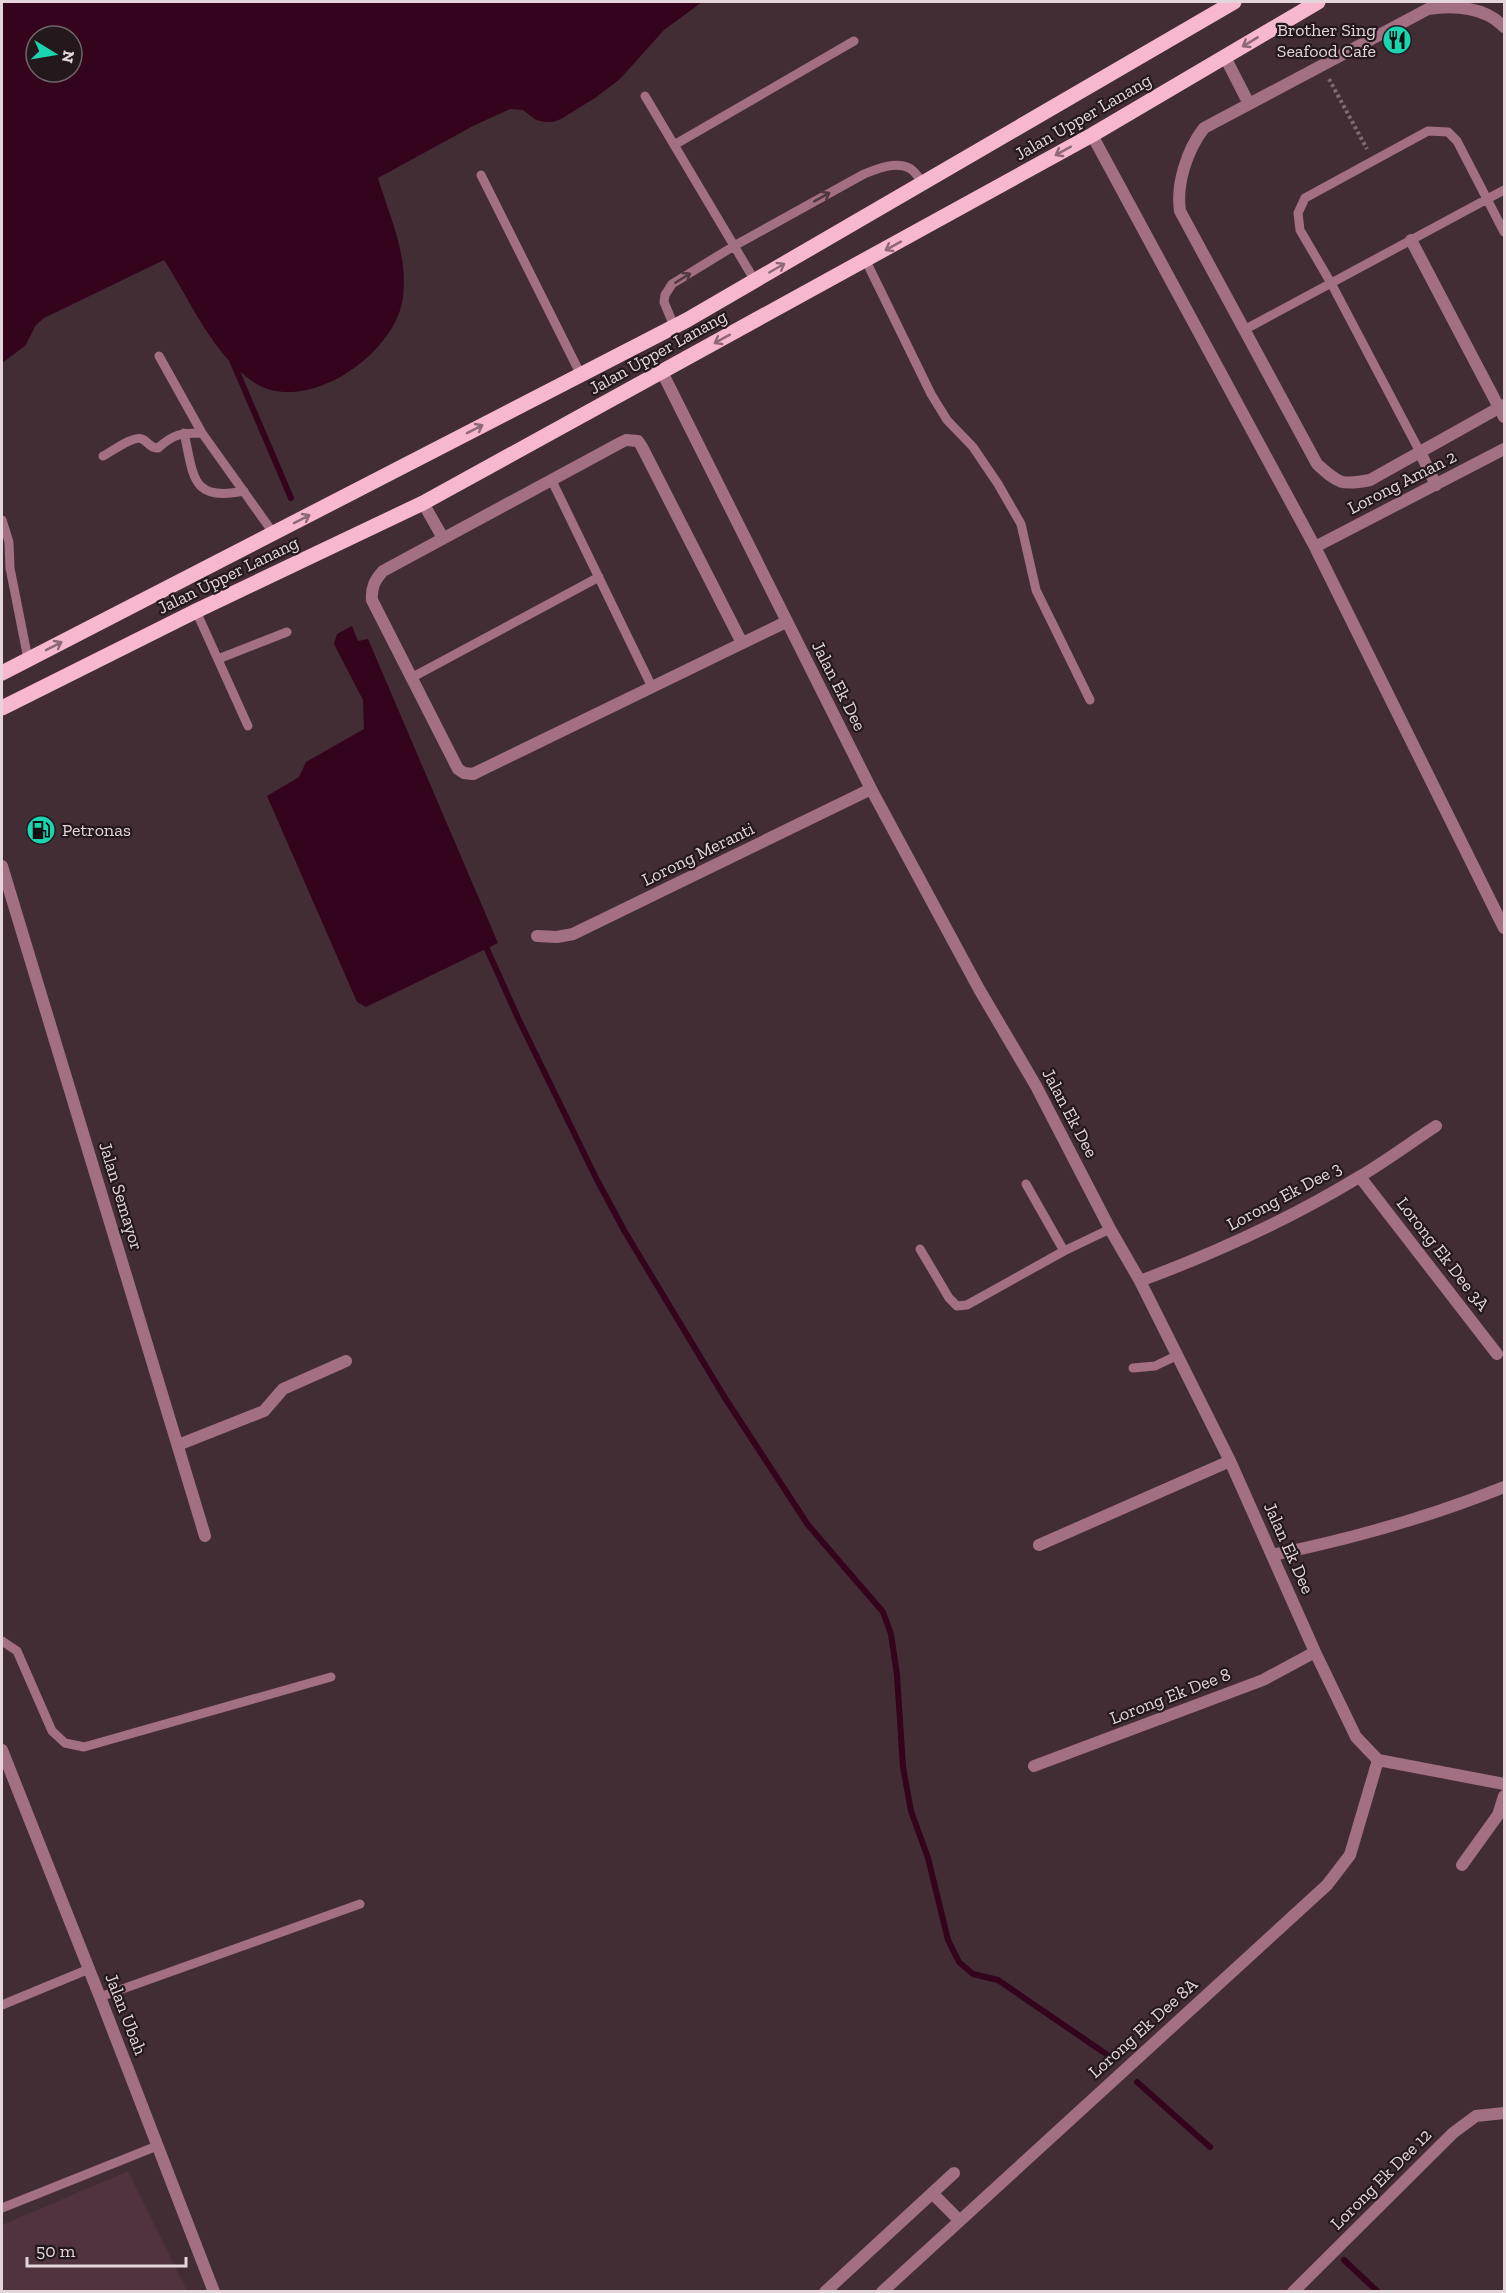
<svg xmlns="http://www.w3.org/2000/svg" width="1506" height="2293" viewBox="0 0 1506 2293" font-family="'Zilla Slab',serif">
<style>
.built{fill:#50333e}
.water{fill:#33041c;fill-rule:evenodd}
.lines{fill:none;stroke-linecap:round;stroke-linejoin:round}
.stream{stroke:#33041c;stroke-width:6}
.path{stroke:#7f6c73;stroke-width:4;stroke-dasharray:3 3;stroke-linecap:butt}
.service{stroke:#a36f83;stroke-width:9}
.minor{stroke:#a36f83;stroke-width:12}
.primary{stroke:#f7b7cf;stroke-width:15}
.oneway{stroke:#8d6876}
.oneway2{stroke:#503740}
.labels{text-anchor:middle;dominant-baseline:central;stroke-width:4.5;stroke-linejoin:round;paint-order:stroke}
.poi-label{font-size:18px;fill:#e4d5da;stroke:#23191c;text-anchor:end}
.street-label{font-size:18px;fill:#e4d5da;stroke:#23191c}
</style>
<rect width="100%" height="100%" fill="#432d35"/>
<path class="built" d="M128 2171 187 2291H2V2225Z"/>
<path class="water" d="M2 2H702L664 30 620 79 595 98 561 119 553 122H544L536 120 523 110 510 109 473 126 378 178C390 219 408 252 403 297 397 353 307 416 255 383 212 355 191 301 164 260L44 318 36 325 25 346 2 363ZM36 36H72V72H36Z
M352 626 358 641 368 639 498 943 366 1007 357 1002 267 796 299 777 306 762 364 729 363 700 334 644 337 634Z"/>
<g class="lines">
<path class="stream" d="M232 360 291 498
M487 949 518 1018 596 1178 625 1232 725 1398 808 1525 883 1612 891 1634 897 1675 903 1767 911 1811 928 1858 948 1940 959 1962 973 1974 998 1980 1109 2056
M1137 2082 1210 2147
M1344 2260 1378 2292"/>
<path class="path" d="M1329 79 1367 149"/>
<path class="service" d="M645 96 755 281
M674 145 854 41
M481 175 581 375
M866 261 931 394 947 420 973 447 998 484 1021 524 1036 590 1090 700
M674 326 664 302 665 295 672 284 734 246 864 174C877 169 895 161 909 168 914 170 919 178 923 183
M1244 330 1504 190
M159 356 202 433 274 534
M184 433C194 477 191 502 244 491
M1420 452 1331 283 1300 230 1298 213 1305 198 1428 131 1448 132 1457 141 1504 232
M103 456C111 452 134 435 142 439 149 442 149 448 158 448 174 434 180 433 202 433
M552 481 652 687
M2 520 9 542 10 568 28 659
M196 611 248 726
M218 659 287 632
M411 678 599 577
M1026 1184 1064 1251
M920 1249 949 1298 957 1306 967 1305 1064 1251 1110 1229
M1133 1368 1155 1366 1176 1356
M2 1641 17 1651 52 1731 65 1743 84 1747 331 1677
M100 1997 360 1904
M2 2005 89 1969
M2 2208 157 2146"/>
<path class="minor" d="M1504 27C1486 7 1454 5 1428 9L1204 128C1187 150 1176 184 1180 211L1317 464C1338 483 1341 486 1370 480L1504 405
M1225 57 1249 104
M1092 135 1315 547 1504 928
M1411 240 1504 417
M662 372 871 789 979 989 1036 1086 1110 1229 1140 1281 1230 1461 1315 1652 1356 1737 1378 1760 1504 1784
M1420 452 1436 485
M423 503 443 538
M1315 547 1504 449
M742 643 642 447 638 441 626 440 620 443 383 571C375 580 371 587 372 600L458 769 464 773 473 774 786 622
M2 866 205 1536
M537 936 557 937 573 934 871 789
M1360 1177 1497 1354
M1140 1281C1215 1253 1290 1219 1359 1177 1386 1161 1410 1143 1436 1126
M178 1445 264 1411 283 1389 346 1361
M1039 1545 1230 1461
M1272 1555C1352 1539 1429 1517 1504 1487
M2 1750 100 1997 214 2292
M1034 1766 1263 1680 1315 1652
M1462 1865 1498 1815 1504 1796
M932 2193 959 2220
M825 2292 954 2173
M882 2292 1327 1885 1350 1855 1378 1760
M1293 2292 1453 2133 1476 2116 1504 2113"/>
<path class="primary" d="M2 673 687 320 1234 2
M2 708 196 611 423 503 1092 135 1318 2"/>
</g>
<defs><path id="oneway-shaft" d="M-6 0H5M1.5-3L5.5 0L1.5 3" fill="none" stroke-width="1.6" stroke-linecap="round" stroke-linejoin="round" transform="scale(1.5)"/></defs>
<g class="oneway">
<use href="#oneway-shaft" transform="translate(1250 42) rotate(149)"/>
<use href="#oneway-shaft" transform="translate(1063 151) rotate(151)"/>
<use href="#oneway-shaft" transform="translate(893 246) rotate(151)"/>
<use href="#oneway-shaft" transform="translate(777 268) rotate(-30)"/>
<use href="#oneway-shaft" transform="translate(722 339) rotate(151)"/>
<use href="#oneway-shaft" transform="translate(475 429) rotate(-27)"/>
<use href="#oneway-shaft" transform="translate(302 519) rotate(-27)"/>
<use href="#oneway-shaft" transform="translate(54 646) rotate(-27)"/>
</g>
<g class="oneway2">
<use href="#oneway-shaft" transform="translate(822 197) rotate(-29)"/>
<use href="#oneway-shaft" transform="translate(683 278) rotate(-32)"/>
</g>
<defs>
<g id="restaurant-disc" transform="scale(1.5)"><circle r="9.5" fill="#1bd5b1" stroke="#23191c"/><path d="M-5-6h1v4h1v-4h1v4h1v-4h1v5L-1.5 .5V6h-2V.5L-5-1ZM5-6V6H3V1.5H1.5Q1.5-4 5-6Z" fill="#111"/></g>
<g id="fuel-disc" transform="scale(1.5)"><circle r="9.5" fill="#1bd5b1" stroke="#23191c"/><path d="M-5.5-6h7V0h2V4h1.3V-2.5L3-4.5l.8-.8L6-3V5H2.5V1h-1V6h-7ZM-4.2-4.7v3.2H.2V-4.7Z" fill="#111"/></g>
</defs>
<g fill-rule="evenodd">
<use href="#restaurant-disc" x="1397" y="40"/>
<use href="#fuel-disc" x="41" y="830"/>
</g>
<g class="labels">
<g class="poi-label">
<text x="1376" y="30">Brother Sing<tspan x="1376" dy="21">Seafood Cafe</tspan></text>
<text x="62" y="830" text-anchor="start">Petronas</text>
</g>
<g class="street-label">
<text transform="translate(1083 117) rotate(-30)">Jalan Upper Lanang</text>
<text transform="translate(658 352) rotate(-29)">Jalan Upper Lanang</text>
<text transform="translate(1402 482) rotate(-27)">Lorong Aman 2</text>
<text transform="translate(228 575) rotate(-26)">Jalan Upper Lanang</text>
<text transform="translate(839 686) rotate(63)">Jalan Ek Dee</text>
<text transform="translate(698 854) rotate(-26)">Lorong Meranti</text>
<text transform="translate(1070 1113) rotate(62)">Jalan Ek Dee</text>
<text transform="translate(121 1196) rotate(73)">Jalan Semayor</text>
<text transform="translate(1284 1196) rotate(-28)">Lorong Ek Dee 3</text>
<text transform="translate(1443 1254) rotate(52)">Lorong Ek Dee 3A</text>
<text transform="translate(1289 1548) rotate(66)">Jalan Ek Dee</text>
<text transform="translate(1170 1696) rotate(-21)">Lorong Ek Dee 8</text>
<text transform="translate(126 2014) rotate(69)">Jalan Ubah</text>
<text transform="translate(1143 2028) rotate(-42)">Lorong Ek Dee 8A</text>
<text transform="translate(1381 2179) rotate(-45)">Lorong Ek Dee 12</text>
</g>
</g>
<rect width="1506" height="2293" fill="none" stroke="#e4d5da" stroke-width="6"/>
<g transform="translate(54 54) rotate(101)"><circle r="28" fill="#23191c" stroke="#706468" stroke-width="1.5"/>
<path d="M0-4.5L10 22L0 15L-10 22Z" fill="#1bd5b1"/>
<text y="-9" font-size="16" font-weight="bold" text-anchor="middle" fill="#e4d5da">N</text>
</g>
<path d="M27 2257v9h159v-9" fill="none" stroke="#e4d5da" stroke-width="3"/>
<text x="36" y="2257" font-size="18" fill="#e4d5da" stroke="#23191c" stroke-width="4.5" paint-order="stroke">50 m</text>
</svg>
